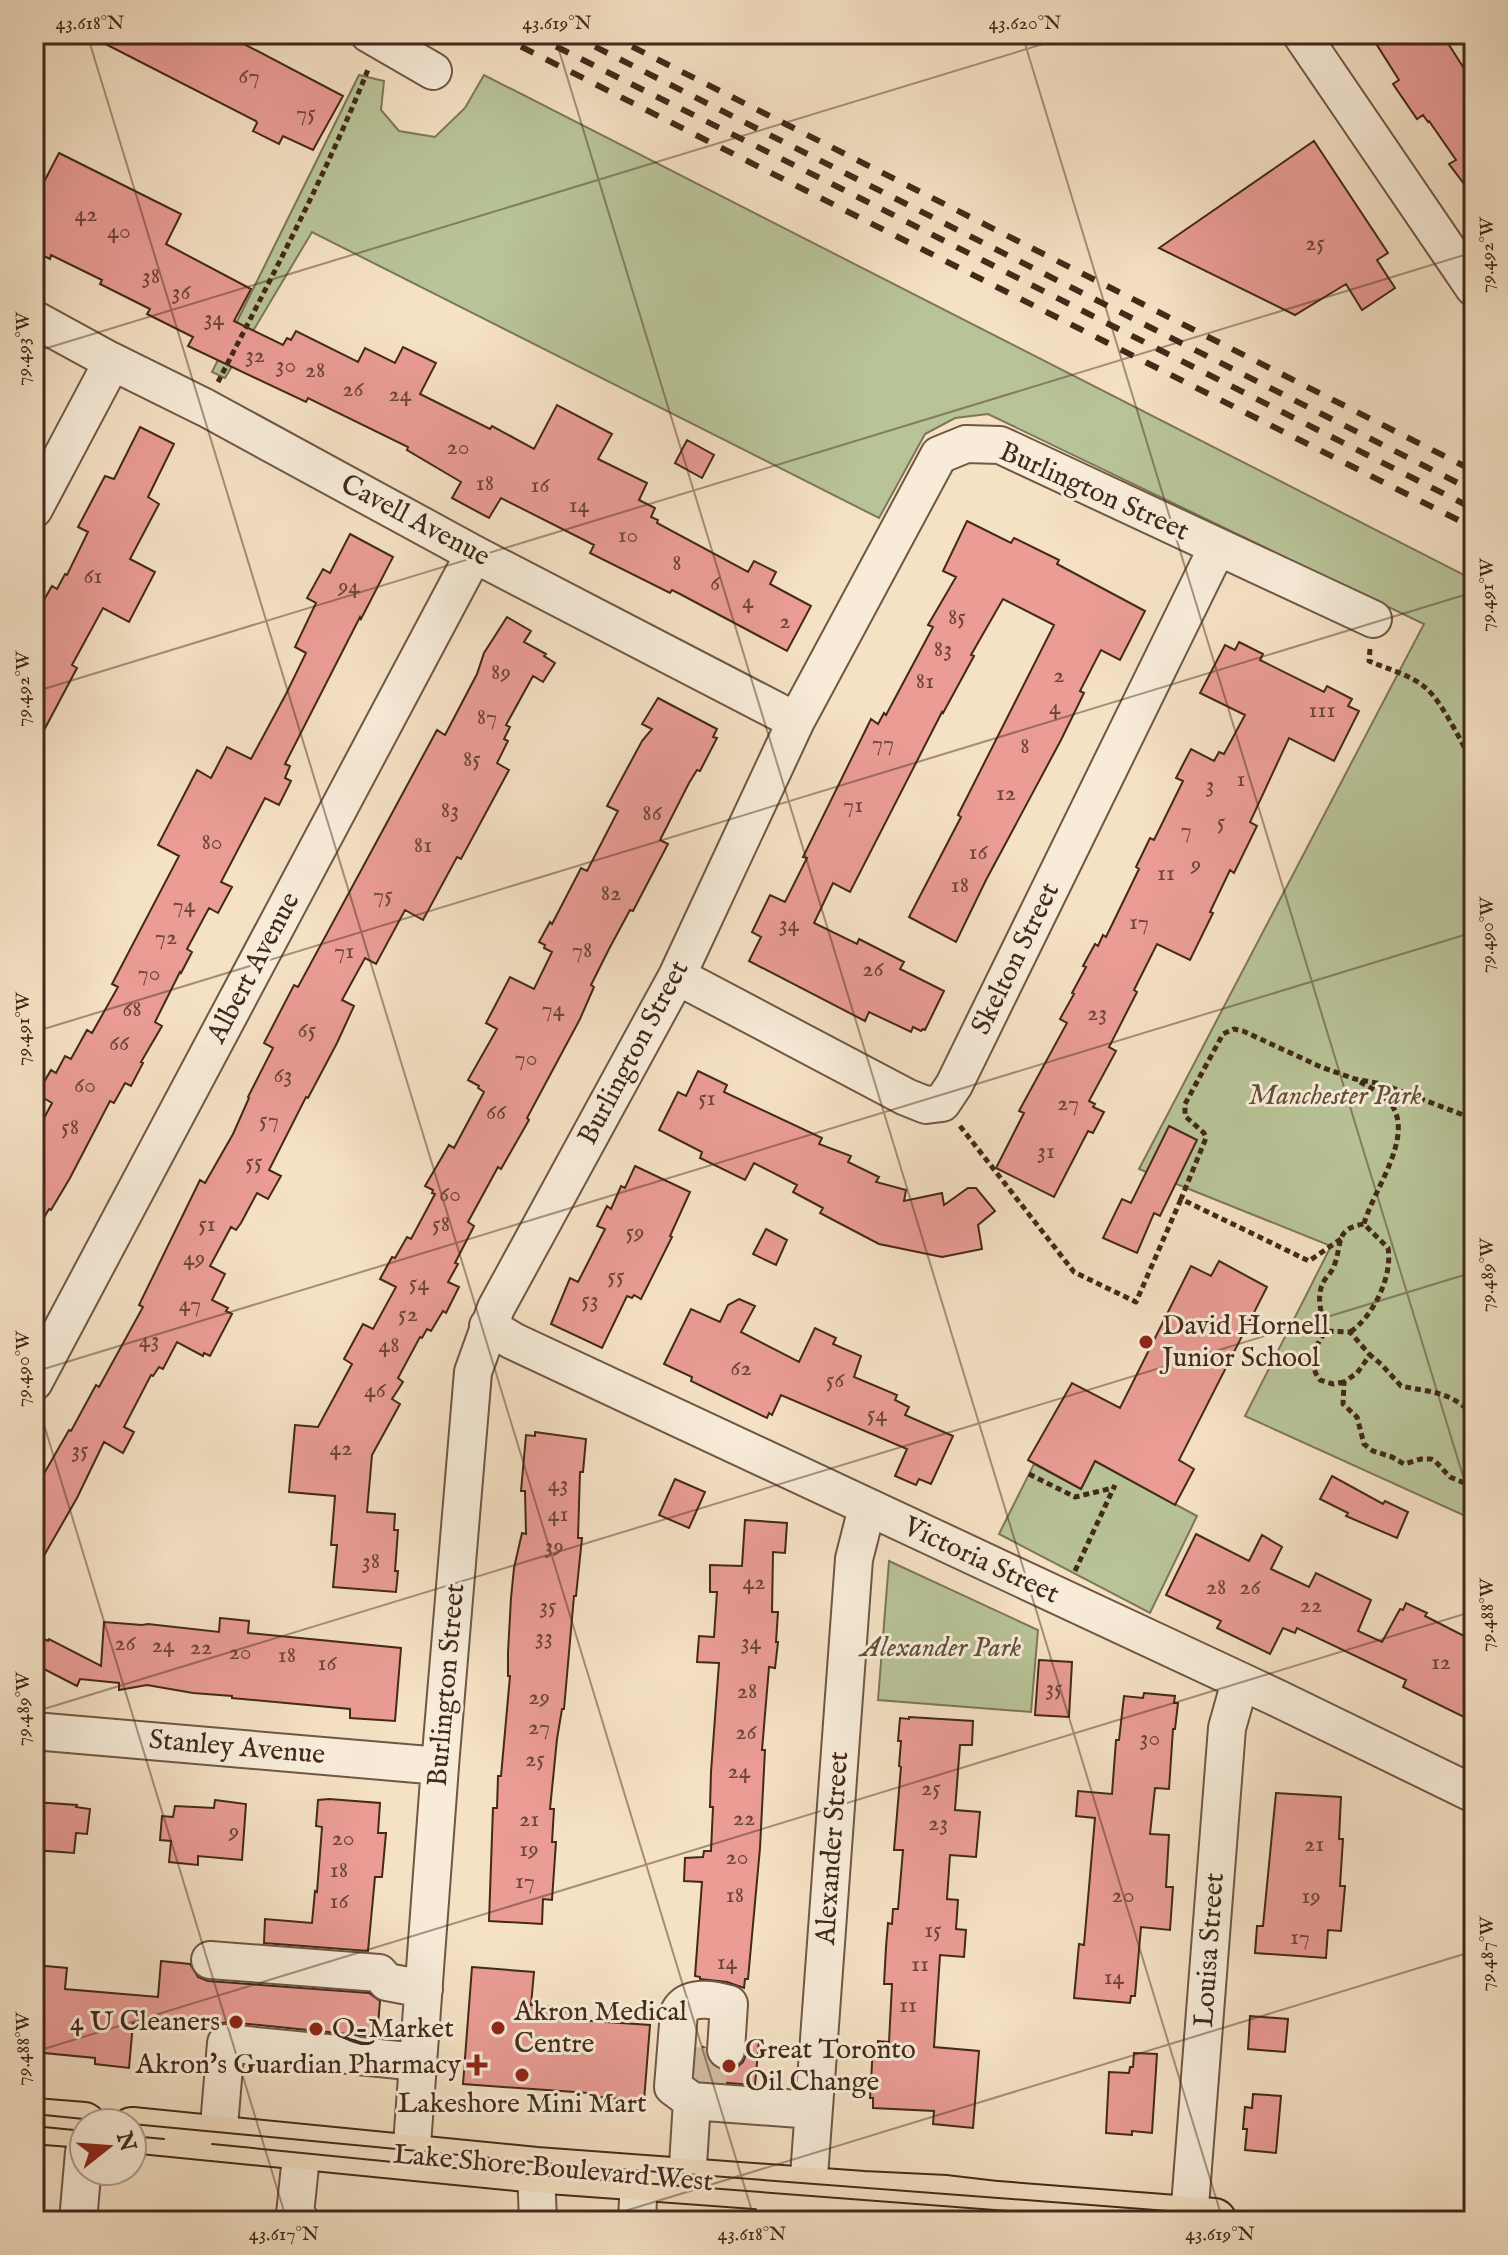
<svg xmlns="http://www.w3.org/2000/svg" width="1508" height="2255" viewBox="0 0 1508 2255" font-family="'IM FELL English',serif">
<style>
.green{fill:#b8c397;stroke:#7d7658;stroke-width:2}
.building{fill:#ea9c95;stroke:#422919;stroke-width:2}
.lines{fill:none;stroke-linecap:round;stroke-linejoin:round}
.minor-tunnel{stroke:#d1bca2;stroke-width:36;stroke-dasharray:36 18;stroke-linecap:butt}
.minor-casing{stroke:#6f5744;stroke-width:40}
.major-casing{stroke:#422919;stroke-width:48}
.path{stroke:#422919;stroke-width:5;stroke-dasharray:6 4;stroke-linecap:butt}
.minor{stroke:#f8ecd9;stroke-width:36}
.major{stroke:#f5e1c4;stroke-width:44}
.tram{stroke:#422919;stroke-width:2}
.rail{stroke:#422919;stroke-width:6;stroke-dasharray:14 14;stroke-linecap:butt}
.ticks{fill:none;stroke:#422919;stroke-width:2;stroke-opacity:0.45}
.poi-dot{fill:#8f2418;stroke:#f8ecd9;stroke-width:3}
.labels{text-anchor:middle;dominant-baseline:central;stroke-width:6;stroke-linejoin:round;paint-order:stroke}
.number-label{font-size:24px;fill:#6c4638}
.street-label{font-size:28px;fill:#422919;stroke:#f8ecd9}
.park-label{font-size:28px;font-style:italic;fill:#605038;stroke:#f8ecd9}
.poi-label{font-size:28px;fill:#422919;stroke:#f8ecd9;text-anchor:start}
.neatline{fill:none;stroke:#422919;stroke-width:3}
.ticks-label{font-size:20px;text-anchor:middle;fill:#422919}
</style>
<rect width="100%" height="100%" fill="#f5e1c4"/>
<filter id="stains"><feTurbulence type="fractalNoise" baseFrequency=".0025" numOctaves="4"/><feColorMatrix values="0 0 0 0 .2 0 0 0 0 .09 0 0 0 0 .02 0 0 0 .5 -.17"/></filter>
<radialGradient id="worn" r=".72"><stop offset=".6" stop-color="#630" stop-opacity="0"/><stop offset="1" stop-color="#630" stop-opacity=".3"/></radialGradient>
<path class="green" d="M359 75 384 81 381 110 399 131 435 137 465 108 484 75 1474 580V1520L1245 1416 1331 1246 1139 1169 1424 624 988 414 955 418 925 434 879 518 312 232 225 378 212 372Z
M1095 1461 1197 1516 1150 1613 999 1534 1034 1464 1081 1489Z
M889 1561 1038 1630 1031 1712 878 1700Z"/>
<path class="building" d="M86 34H225L343 96 313 150 283 136 279 144 253 131 257 123 256 121Z
M1370 34H1442L1474 84V197L1449 164 1456 160 1429 121 1428 122 1423 115 1417 119 1393 84 1399 80Z
M1314 141 1388 253 1377 260 1395 288 1362 310 1346 284 1295 315 1159 248Z
M59 153 181 214 166 244 251 289 234 321 283 345 287 338 291 340 296 331 358 362 365 348 395 363 403 347 436 363 420 394 490 429 492 426 534 449 557 405 612 434 598 459 647 483 639 500 655 508 651 517 658 520 657 523 748 572 754 561 776 572 770 584 811 606 787 651 680 594 672 590 670 593 590 553 594 545 501 498 489 518 452 498 461 482 407 450 408 447 308 398 306 402 188 346 193 337 147 314 150 309 100 284 102 280 51 255 50 259 34 251V201Z
M140 427 174 444 148 497 159 504 130 559 155 572 129 622 103 608 72 665 77 668 34 749V617L52 586 57 589 65 574 67 575 88 532 78 527 105 476 114 479Z
M687 440 714 455 702 478 675 463Z
M967 521 1011 543 1014 538 1059 560 1057 564 1145 611 1120 660 1101 650 1080 691 1084 693 1061 740 986 880 956 942 909 917 961 817 958 815 1054 625 1003 599 971 655 974 656 943 713 942 712 850 892 833 883 814 923 857 944 859 939 904 962 900 969 944 991 925 1030 923 1029 921 1031 913 1027 911 1032 869 1012 865 1021 749 961 761 937 752 932 770 895 785 902 807 858 803 857 871 719 878 724 884 713 886 715 933 627 928 625 956 577 943 571Z
M350 534 393 557 361 619 360 617 285 764 290 766 285 778 291 781 279 805 265 798 221 882 232 887 218 913 209 908 187 949 192 952 181 973 180 972 155 1022 162 1026 141 1062 143 1063 131 1086 125 1083 114 1103 110 1101 70 1178 51 1210 49 1209 34 1235V1137L52 1103 37 1094 51 1070 56 1073 65 1056 71 1059 87 1030 92 1033 118 987 112 984 179 856 158 845 197 770 211 778 227 747 251 759 286 694 306 653 295 647 316 603 307 598 323 569 330 573Z
M507 617 531 631 524 642 546 654 544 656 555 663 543 682 533 676 506 725 510 727 504 739 508 741 497 763 509 770 461 859 457 857 423 920 405 910 376 964 365 958 342 1000 354 1006 337 1043 308 1098 306 1097 269 1170 281 1176 268 1199 257 1193 241 1223 236 1230 231 1227 210 1266 225 1274 212 1300 228 1308 226 1311 232 1314 210 1356 204 1353 203 1356 177 1342 163 1369 159 1367 153 1376 151 1375 124 1427 134 1432 123 1453 104 1442 77 1498 34 1573V1491L69 1430 71 1431 96 1385 99 1387 143 1307 139 1305 200 1180 205 1183 233 1134 249 1098 248 1097 273 1048 264 1043 294 985 298 987 437 730 445 735 477 674 484 653Z
M1239 642 1263 654 1260 660 1324 692 1327 686 1352 699 1348 706 1359 711 1334 761 1289 738 1250 822 1257 826 1234 873 1230 870 1210 912 1213 913 1190 960 1157 944 1134 990 1137 992 1109 1047 1116 1051 1089 1101 1095 1104 1093 1107 1104 1112 1093 1133 1088 1131 1054 1197 996 1168 1024 1113 1019 1111 1067 1023 1060 1019 1074 994 1072 993 1086 967 1083 966 1095 944 1098 946 1103 935 1106 937 1139 869 1136 867 1150 838 1154 840 1183 781 1176 778 1191 749 1214 761 1219 752 1224 754 1245 715 1200 693 1225 645 1235 650Z
M658 698 717 729 713 737 717 738 700 771 697 770 689 783 660 840 668 844 633 911 630 910 609 949 591 985 594 987 580 1019 527 1118 529 1120 501 1169 498 1167 468 1222 474 1226 455 1263 458 1264 448 1282 459 1287 446 1313 443 1311 431 1331 427 1329 422 1338 420 1337 398 1378 403 1382 392 1399 400 1404 372 1455 367 1512 395 1514 394 1530H398L395 1571H398L396 1592 333 1587 337 1545H331L335 1496 289 1492 295 1425 318 1427 352 1364 344 1359 363 1324 373 1329 396 1287 380 1279 392 1257 395 1258 407 1237 411 1239 435 1194 432 1193 433 1190 425 1186 449 1145 454 1148 484 1092 478 1088 479 1086 468 1080 497 1029 486 1023 510 977 534 989 552 952 544 948 545 945 539 942 550 922 552 924 581 868 587 871 618 811 607 806 642 741 652 729 642 724Z
M698 1071 727 1085 724 1092 822 1138 819 1144 851 1156 848 1162 879 1177 876 1182 906 1190 904 1201 942 1193 944 1205 968 1188H976L995 1211 978 1225 982 1249 942 1257 879 1244 820 1213 823 1208 793 1192 797 1185 754 1163 745 1180 700 1158 702 1152 659 1130 678 1092 686 1096Z
M1169 1126 1197 1140 1160 1216 1154 1213 1137 1253 1103 1238 1122 1199 1131 1203Z
M635 1166 690 1192 670 1236 672 1237 641 1299 634 1295 632 1298 627 1296 602 1348 551 1324 570 1278 578 1282 605 1229 597 1226 607 1206 611 1209 621 1186 625 1188Z
M766 1229 787 1240 776 1265 753 1254Z
M1219 1261 1267 1287 1179 1460 1194 1469 1175 1505 1095 1461 1081 1489 1028 1460 1072 1383 1120 1408 1191 1266 1211 1276Z
M739 1299 755 1306 741 1332 799 1362 815 1328 836 1338 833 1344 861 1356 854 1377 897 1395 895 1400 909 1407 905 1415 953 1436 931 1484 919 1479 916 1485 895 1476 907 1449 781 1395 772 1415 769 1413 767 1418 691 1381 692 1377 664 1364 691 1309 720 1322 728 1305Z
M535 1432 586 1439 583 1472H580L578 1538H582L576 1596H574L564 1709H562L557 1739 550 1809H554L552 1842H556L552 1900 543 1899 542 1924 489 1921 493 1808H497L498 1776H501L510 1676H508V1652L511 1598 514 1568 522 1533 526 1534 525 1491H521L526 1435 535 1436Z
M1332 1476 1383 1504 1385 1501 1408 1512 1397 1538 1346 1516 1348 1513 1320 1499Z
M675 1479 705 1492 689 1528 659 1515Z
M745 1520 787 1523 785 1553 773 1552 772 1612H778L776 1642H778L775 1668 769 1667 762 1750H765L760 1848 748 1979H745L744 1988 727 1982 700 1979V1977L695 1976 702 1882 684 1881 685 1858 703 1857 704 1851H711L713 1807H710L711 1772 719 1663 697 1662 699 1636 714 1637 717 1592H710V1565L742 1566Z
M1196 1534 1249 1561 1262 1535 1282 1547 1271 1569 1309 1587 1316 1573 1371 1600 1358 1631 1382 1642 1400 1609 1403 1610 1406 1603 1427 1613 1425 1616 1474 1641V1722L1403 1687 1406 1680 1297 1628 1295 1633 1283 1628 1270 1654 1217 1628 1221 1621 1166 1595Z
M220 1618 249 1621 248 1633 401 1648 395 1721 350 1718V1709L232 1698V1696L193 1693 147 1685 119 1690V1683L80 1679 77 1686 34 1664V1634L48 1641 49 1639 101 1666 104 1622 142 1625 148 1624 219 1632Z
M1039 1660 1072 1662 1069 1717 1035 1715Z
M1144 1693 1175 1696 1174 1703H1178L1175 1729H1173L1169 1789 1155 1788 1150 1834 1169 1835 1166 1887H1173L1170 1930 1141 1927 1135 1996H1131L1130 2003 1074 1998 1079 1944 1084 1945 1095 1818 1076 1816 1078 1791 1112 1794 1116 1740H1119L1124 1696 1143 1698Z
M909 1717 973 1721 972 1745H960L955 1810 980 1812 976 1857 950 1855 947 1899 958 1900 956 1929 966 1930 964 1957 940 1955 934 2047 979 2051 973 2128 933 2124 934 2111 873 2108V2098H870L873 2047H878V2041L889 2042 892 1984H884L886 1947 888 1923 892 1924 893 1909H898L903 1850H894L901 1767 899 1766 901 1741H898L900 1718 909 1719Z
M1276 1793 1341 1797 1339 1839H1343L1340 1886H1345L1341 1931 1328 1930 1326 1958 1255 1953 1257 1926H1263Z
M329 1799 380 1803 378 1833H386L382 1877H375L368 1951 264 1943 265 1919 312 1923 315 1891 317 1892 322 1827 316 1826 318 1800Z
M215 1800 246 1804 242 1860 198 1856V1865L169 1862 171 1841 160 1840 162 1816 173 1817 175 1806 214 1808Z
M34 1802 77 1805 76 1807 90 1809 87 1834 76 1833 74 1853 34 1850Z
M161 1961 190 1964 198 1977 208 1981 369 1993 380 2001 377 2037 228 2022 218 2024 211 2029 200 2028V2030L133 2023 129 2068 95 2064V2058L34 2052 35 1965 67 1968 65 1989 158 1997Z
M472 1967 534 1972 531 2005 551 2007V2010L578 2012V2020L650 2025 644 2101 588 2096V2093L463 2084Z
M1250 2016 1288 2019 1285 2052 1248 2049Z
M748 2040 759 2041 755 2085 700 2081 703 2047 705 2048 708 2060 714 2067 725 2071 736 2068 743 2062 747 2052Z
M1134 2053 1157 2054 1152 2133 1132 2131V2135L1106 2133 1109 2072 1129 2073 1130 2067H1133Z
M1253 2094 1281 2096 1276 2153 1245 2150 1247 2129H1243L1245 2107 1252 2108Z"/>
<g class="lines">
<path class="minor-tunnel" d="M708 2083 710 2048"/>
<g class="minor-casing">
<path id="minor" d="M369 34 433 71
M1301 34 1474 288
M34 319 109 360 206 408 474 554 796 721
M34 509 112 362
M677 976 906 1097 926 1105 942 1103 954 1085 1217 548
M488 1326 513 1341 1279 1699 1474 1794
M34 1382 474 554
M34 1731 440 1766
M210 1960 379 1973 387 1982 424 1989
M692 2101 813 2110
M218 2138 226 2043 419 2062
M411 2158 440 1766 473 1372 496 1308 677 976 796 721 939 455 966 444 1000 445 1373 619
M536 2170 538 2221
M687 2181 692 2101 673 2087 679 2012C688 1995 713 1999 729 2004L726 2050
M808 2190 854 1559 867 1508
M1189 2219 1227 1728 1240 1682
M78 2221 84 2152
M301 2221 295 2214 302 2147
M637 2221 639 2177
M774 2221 776 2188"/>
</g>
<g class="major-casing">
<path id="major" d="M34 2121 84 2125
M132 2130 536 2170 863 2194 946 2198 997 2204 1214 2221"/>
</g>
<path class="path" d="M218 382C271 278 326 175 369 67
M1370 649 1369 661C1387 669 1412 675 1427 689 1444 705 1462 744 1474 765
M1360 1082C1371 1088 1384 1094 1391 1104 1415 1137 1373 1190 1364 1224
M960 1126 1074 1272 1136 1302 1181 1199
M1341 1239 1309 1261 1181 1199 1206 1138 1204 1133 1185 1116V1104L1223 1034 1234 1029 1243 1031 1321 1067 1355 1079 1382 1084 1474 1119
M1326 1331C1322 1315 1315 1297 1324 1281 1327 1276 1332 1272 1334 1266 1343 1243 1334 1229 1364 1224L1388 1248C1393 1276 1373 1317 1350 1332
M1344 1382 1333 1384 1320 1380C1307 1364 1315 1345 1326 1331L1350 1332 1370 1355
M1474 1415C1448 1390 1432 1393 1401 1386L1382 1365 1370 1355 1357 1373 1344 1382 1343 1404 1357 1417 1364 1444 1373 1451 1392 1457 1404 1464 1421 1459H1431L1436 1462 1450 1477 1474 1487
M1474 1442 1471 1455 1474 1461
M1029 1474 1075 1497 1113 1488
M1075 1571 1115 1485"/>
<use href="#minor" class="minor"/>
<use href="#major" class="major"/>
<path class="tram" d="M34 2114 124 2123
M132 2124 555 2164 1298 2221
M34 2126 84 2131
M132 2136 164 2139
M212 2144 484 2171 1141 2221"/>
<path class="rail" d="M496 34 1474 528
M531 34 840 188 1474 509
M570 34 1474 491
M607 34 1474 471"/>
</g>
<path class="ticks" d="M87 34 755 2221M554 34 1223 2221M1022 34 1474 1512M34 352 1076 34M34 692 1474 252M34 1032 1474 592M34 1372 1474 932M34 1392 287 2221M34 1712 1474 1272M34 2052 1474 1611M592 2221 1474 1951"/>
<g class="poi-dot">
<circle cx="1146" cy="1342" r="8"/>
<circle cx="236" cy="2022" r="8"/>
<circle cx="498" cy="2028" r="8"/>
<circle cx="316" cy="2029" r="8"/>
<path d="M473 2053h8v8h8v8h-8v8h-8v-8h-8v-8h8z"/>
<circle cx="729" cy="2066" r="8"/>
<circle cx="522" cy="2075" r="8"/>
</g>
<g class="labels">
<g class="number-label">
<text x="249" y="76">67</text>
<text x="306" y="113">75</text>
<text x="86" y="214">42</text>
<text x="119" y="231">40</text>
<text x="1315" y="243">25</text>
<text x="151" y="276">38</text>
<text x="181" y="292">36</text>
<text x="214" y="318">34</text>
<text x="255" y="355">32</text>
<text x="286" y="365">30</text>
<text x="315" y="370">28</text>
<text x="353" y="389">26</text>
<text x="400" y="394">24</text>
<text x="458" y="447">20</text>
<text x="485" y="483">18</text>
<text x="540" y="485">16</text>
<text x="579" y="505">14</text>
<text x="628" y="535">10</text>
<text x="677" y="563">8</text>
<text x="93" y="576">61</text>
<text x="715" y="583">6</text>
<text x="349" y="586">94</text>
<text x="748" y="601">4</text>
<text x="957" y="617">85</text>
<text x="785" y="621">2</text>
<text x="943" y="649">83</text>
<text x="501" y="672">89</text>
<text x="1059" y="675">2</text>
<text x="925" y="681">81</text>
<text x="1055" y="707">4</text>
<text x="1322" y="710">111</text>
<text x="487" y="717">87</text>
<text x="883" y="743">77</text>
<text x="1025" y="746">8</text>
<text x="472" y="759">85</text>
<text x="1241" y="779">1</text>
<text x="1210" y="785">3</text>
<text x="1006" y="793">12</text>
<text x="853" y="805">71</text>
<text x="450" y="810">83</text>
<text x="652" y="813">86</text>
<text x="1221" y="822">5</text>
<text x="1186" y="830">7</text>
<text x="212" y="842">80</text>
<text x="423" y="845">81</text>
<text x="978" y="852">16</text>
<text x="1196" y="864">9</text>
<text x="1166" y="873">11</text>
<text x="960" y="885">18</text>
<text x="611" y="893">82</text>
<text x="383" y="895">75</text>
<text x="184" y="905">74</text>
<text x="1139" y="922">17</text>
<text x="789" y="924">34</text>
<text x="166" y="937">72</text>
<text x="582" y="950">78</text>
<text x="344" y="951">71</text>
<text x="873" y="969">26</text>
<text x="149" y="973">70</text>
<text x="132" y="1009">68</text>
<text x="553" y="1009">74</text>
<text x="1097" y="1013">23</text>
<text x="307" y="1030">65</text>
<text x="119" y="1043">66</text>
<text x="526" y="1058">70</text>
<text x="283" y="1075">63</text>
<text x="85" y="1085">60</text>
<text x="707" y="1098">51</text>
<text x="1068" y="1103">27</text>
<text x="496" y="1112">66</text>
<text x="269" y="1120">57</text>
<text x="70" y="1127">58</text>
<text x="1046" y="1151">31</text>
<text x="254" y="1162">55</text>
<text x="450" y="1194">60</text>
<text x="207" y="1224">51</text>
<text x="441" y="1224">58</text>
<text x="635" y="1232">59</text>
<text x="194" y="1258">49</text>
<text x="616" y="1276">55</text>
<text x="419" y="1283">54</text>
<text x="590" y="1300">53</text>
<text x="190" y="1304">47</text>
<text x="408" y="1314">52</text>
<text x="149" y="1340">43</text>
<text x="389" y="1345">48</text>
<text x="741" y="1368">62</text>
<text x="835" y="1380">56</text>
<text x="375" y="1390">46</text>
<text x="877" y="1414">54</text>
<text x="341" y="1448">42</text>
<text x="80" y="1450">35</text>
<text x="558" y="1484">43</text>
<text x="558" y="1514">41</text>
<text x="554" y="1546">39</text>
<text x="371" y="1561">38</text>
<text x="754" y="1582">42</text>
<text x="1216" y="1587">28</text>
<text x="1250" y="1587">26</text>
<text x="1311" y="1605">22</text>
<text x="548" y="1606">35</text>
<text x="544" y="1637">33</text>
<text x="751" y="1642">34</text>
<text x="125" y="1643">26</text>
<text x="163" y="1645">24</text>
<text x="201" y="1647">22</text>
<text x="240" y="1652">20</text>
<text x="287" y="1655">18</text>
<text x="1441" y="1662">12</text>
<text x="327" y="1663">16</text>
<text x="1054" y="1688">35</text>
<text x="747" y="1691">28</text>
<text x="539" y="1697">29</text>
<text x="539" y="1727">27</text>
<text x="746" y="1732">26</text>
<text x="1150" y="1738">30</text>
<text x="535" y="1759">25</text>
<text x="739" y="1771">24</text>
<text x="931" y="1788">25</text>
<text x="744" y="1818">22</text>
<text x="529" y="1819">21</text>
<text x="938" y="1823">23</text>
<text x="234" y="1831">9</text>
<text x="343" y="1838">20</text>
<text x="1314" y="1844">21</text>
<text x="529" y="1849">19</text>
<text x="737" y="1857">20</text>
<text x="339" y="1870">18</text>
<text x="525" y="1881">17</text>
<text x="735" y="1895">18</text>
<text x="1123" y="1895">20</text>
<text x="1311" y="1896">19</text>
<text x="339" y="1901">16</text>
<text x="933" y="1930">15</text>
<text x="1300" y="1937">17</text>
<text x="727" y="1962">14</text>
<text x="920" y="1964">11</text>
<text x="1114" y="1977">14</text>
<text x="908" y="2005">11</text>
</g>
<g class="street-label">
<text transform="translate(1094 492) rotate(24)">Burlington Street</text>
<text transform="translate(415 521) rotate(28)">Cavell Avenue</text>
<text transform="translate(1016 959) rotate(-64)">Skelton Street</text>
<text transform="translate(254 968) rotate(-62)">Albert Avenue</text>
<text transform="translate(634 1053) rotate(-62)">Burlington Street</text>
<text transform="translate(981 1561) rotate(25)">Victoria Street</text>
<text transform="translate(447 1685) rotate(-85)">Burlington Street</text>
<text transform="translate(237 1748) rotate(5)">Stanley Avenue</text>
<text transform="translate(833 1848) rotate(-86)">Alexander Street</text>
<text transform="translate(1210 1950) rotate(-86)">Louisa Street</text>
<text transform="translate(553 2169) rotate(5)">Lake Shore Boulevard West</text>
</g>
<g class="park-label">
<text x="1335" y="1096">Manchester Park</text>
<text x="941" y="1648">Alexander Park</text>
</g>
<g class="poi-label">
<text x="1162" y="1326">David Hornell<tspan x="1162" dy="32">Junior School</tspan></text>
<text x="514" y="2012">Akron Medical<tspan x="514" dy="32">Centre</tspan></text>
<text x="220" y="2022" text-anchor="end">4 U Cleaners</text>
<text x="332" y="2029">Q-Market</text>
<text x="745" y="2050">Great Toronto<tspan x="745" dy="32">Oil Change</tspan></text>
<text x="461" y="2065" text-anchor="end">Akron's Guardian Pharmacy</text>
<text x="522" y="2104" text-anchor="middle">Lakeshore Mini Mart</text>
</g>
</g>
<rect width="1508" height="2255" fill="none" stroke="#f5e1c4" stroke-width="88"/>
<g transform="translate(108 2147) rotate(73)"><circle r="38" fill="#f8ecd9" stroke="#af9e8c" stroke-width="2"/>
<path d="M0-6L14 30L0 20L-14 30Z" fill="#8f2418"/>
<text y="-12" font-size="22" font-weight="bold" text-anchor="middle" fill="#422919">N</text>
</g>
<rect x="44" y="44" width="1420" height="2167" class="neatline"/>
<g class="ticks-label">
<text x="90" y="29">43.618°N</text>
<text x="557" y="29">43.619°N</text>
<text x="1025" y="29">43.620°N</text>
<text transform="translate(1486 255) rotate(-90)" y="7">79.492°W</text>
<text transform="translate(22 349) rotate(-90)" y="7">79.493°W</text>
<text transform="translate(1486 595) rotate(-90)" y="7">79.491°W</text>
<text transform="translate(22 689) rotate(-90)" y="7">79.492°W</text>
<text transform="translate(1486 935) rotate(-90)" y="7">79.490°W</text>
<text transform="translate(22 1029) rotate(-90)" y="7">79.491°W</text>
<text transform="translate(1486 1275) rotate(-90)" y="7">79.489°W</text>
<text transform="translate(22 1369) rotate(-90)" y="7">79.490°W</text>
<text transform="translate(1486 1615) rotate(-90)" y="7">79.488°W</text>
<text transform="translate(22 1709) rotate(-90)" y="7">79.489°W</text>
<text transform="translate(1486 1954) rotate(-90)" y="7">79.487°W</text>
<text transform="translate(22 2049) rotate(-90)" y="7">79.488°W</text>
<text x="284" y="2240">43.617°N</text>
<text x="752" y="2240">43.618°N</text>
<text x="1220" y="2240">43.619°N</text>
</g>
<rect width="100%" height="100%" filter="url(#stains)"/>
<rect width="100%" height="100%" fill="url(#worn)"/>
</svg>
